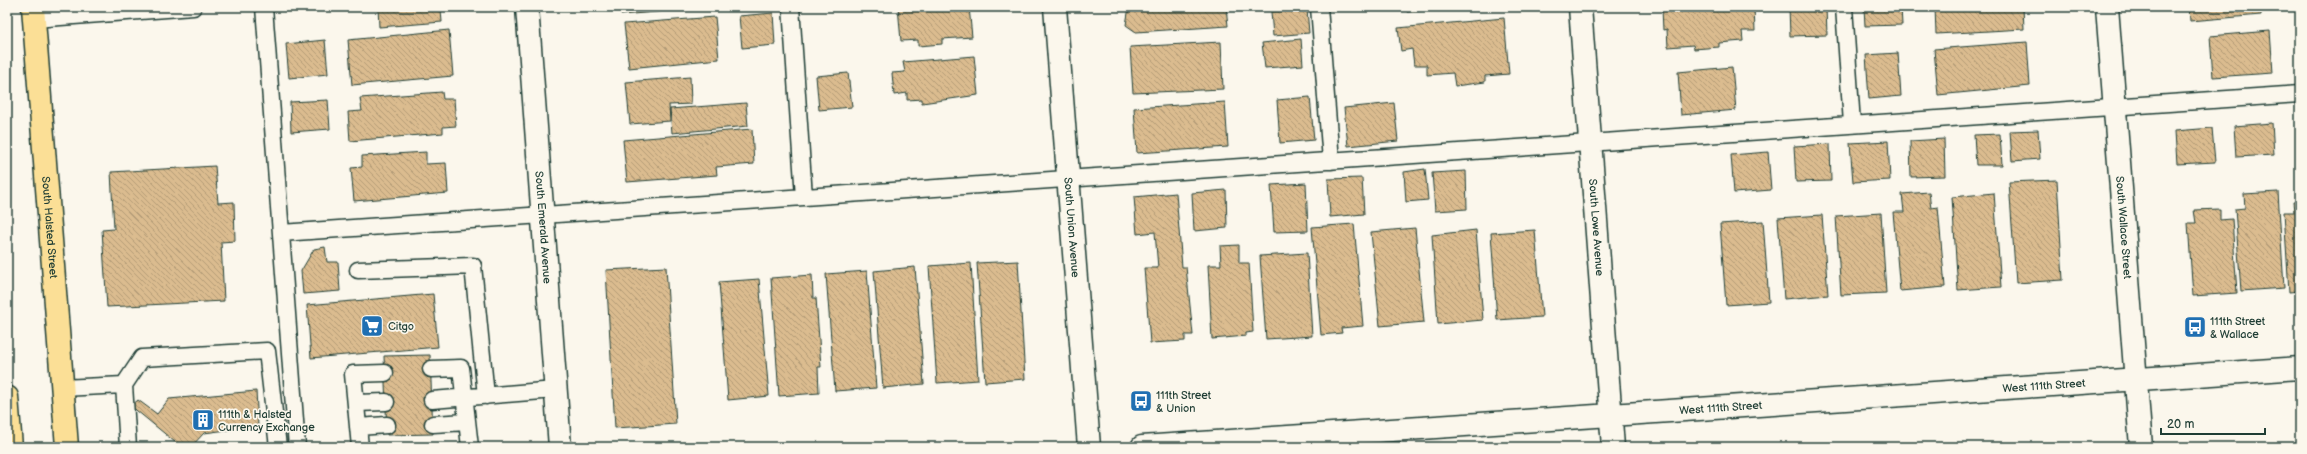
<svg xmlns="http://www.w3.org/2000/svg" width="2307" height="454" viewBox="0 0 2307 454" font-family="'Balsamiq Sans',sans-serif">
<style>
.building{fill:url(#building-back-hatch);stroke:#1f3d34}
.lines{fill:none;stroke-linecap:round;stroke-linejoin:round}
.service-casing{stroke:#1f3d34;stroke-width:19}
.minor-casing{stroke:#1f3d34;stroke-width:25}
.secondary-casing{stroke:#1f3d34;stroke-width:25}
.primary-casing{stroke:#1f3d34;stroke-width:25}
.service{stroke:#fbf7ec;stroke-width:16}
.minor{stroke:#fbf7ec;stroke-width:22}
.secondary{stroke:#fbf7ec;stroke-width:22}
.primary{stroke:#fbdf96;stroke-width:22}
.labels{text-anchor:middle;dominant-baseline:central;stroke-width:3.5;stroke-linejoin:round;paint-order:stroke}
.street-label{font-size:11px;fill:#1f3d34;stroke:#fbf7ec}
.poi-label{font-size:11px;fill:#1f3d34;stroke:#fbf7ec;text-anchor:start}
</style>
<defs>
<pattern id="building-back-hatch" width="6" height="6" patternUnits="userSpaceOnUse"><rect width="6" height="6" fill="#dbbc8f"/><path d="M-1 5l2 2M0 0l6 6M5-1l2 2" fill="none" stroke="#b19a76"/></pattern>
</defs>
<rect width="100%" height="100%" fill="#fbf7ec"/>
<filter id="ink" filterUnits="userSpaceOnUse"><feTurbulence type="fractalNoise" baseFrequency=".025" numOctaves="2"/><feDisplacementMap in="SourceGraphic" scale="8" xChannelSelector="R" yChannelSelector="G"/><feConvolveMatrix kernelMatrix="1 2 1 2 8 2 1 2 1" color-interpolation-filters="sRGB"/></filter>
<g filter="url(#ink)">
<path class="building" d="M378 7H450V9L441 10 442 22 379 27Z
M620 7H691V9L621 15Z
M898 7H969L972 37 942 39V44L918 46V40L901 41Z
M1129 7H1226L1228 26 1136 32 1126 25Z
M1407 7H1464L1407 12Z
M1688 7H1754L1755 31H1742L1743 41 1719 43V47L1694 49 1693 45 1668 47 1667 29 1663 30 1662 9Z
M1789 7H1826L1827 35 1790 36Z
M1864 7H1901L1902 25 1865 26Z
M1935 7H2023L2024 29 1936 34Z
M2189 7H2261V15L2190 21Z
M1307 9 1309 33 1273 36 1271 12Z
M773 13 775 45 742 48 739 16Z
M715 17 719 59 629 68 624 24Z
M1504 18 1509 74 1485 76V82L1455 86 1453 73 1427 75V65H1414L1412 49 1401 51 1398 28Z
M449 30 453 76 352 85 348 40Z
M2270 31 2273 73 2213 77 2210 36Z
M1301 39 1303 65 1265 68 1262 43Z
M325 40 328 74 289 78 286 44Z
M1221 42 1223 89 1133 93 1130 47Z
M2027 42 2030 86 1938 95 1934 49Z
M1898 53 1901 96 1869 99 1866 55Z
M974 56 978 95 922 103V99L907 100V93L894 95 892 73 905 72 903 62Z
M1732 67 1736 110 1681 115 1678 72Z
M848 73 852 107 819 110 816 76Z
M690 77 691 104 669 105 670 121 630 124 626 82Z
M442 92 443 99H454L456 126 443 127V133L350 141 348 112 362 111 360 98Z
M1310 97 1314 140 1280 143 1277 100Z
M328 100 330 129 291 132 290 102Z
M1225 102 1228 147 1137 153 1134 108Z
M746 103 748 126 672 133 670 109Z
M1394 103 1398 141 1348 146 1344 108Z
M2272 123 2274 155 2236 157 2234 126Z
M2212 128 2215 162 2177 164 2175 131Z
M752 129 754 164 716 167 717 175 627 182 623 140Z
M2038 130 2040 159 2012 161 2010 131Z
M2000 134 2002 165H1976L1974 135Z
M1944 139 1945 176 1911 177 1910 141Z
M1888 141 1890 180 1853 182 1850 143Z
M1830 144 1831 181 1796 182 1794 146Z
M426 152V164L446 163 448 193 354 201 351 168 362 167V156Z
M1768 152 1771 190 1734 193 1731 155Z
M215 166 218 203 234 202 235 241 221 242 224 301 107 307 102 230 114 229 111 172Z
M1425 169 1428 200 1406 202 1404 172Z
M1466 171 1467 209 1435 211 1432 173Z
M1362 178 1364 214 1330 217 1328 179Z
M2057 180 2063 280 2016 283 2009 182Z
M1306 183 1308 231 1274 232 1271 185Z
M1226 190 1227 228 1194 231 1192 193Z
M1929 192 1931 208 1938 207 1945 287 1900 291 1893 212H1904L1902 194Z
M2278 192 2284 288 2241 291 2235 209 2245 208 2244 194Z
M1176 193 1182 267H1186L1193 335H1185V341L1150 343 1144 268H1158L1155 232 1137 234 1134 197Z
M1994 193 2001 287 1958 290 1952 197Z
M2293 202H2300V291L2289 292 2284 212H2294Z
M2220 209V220L2232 219 2237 293 2193 296 2188 223H2196L2194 210Z
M1881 213 1886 293 1841 295 1836 216Z
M1822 215 1828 295 1784 299 1778 218Z
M1763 221 1769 302 1726 305 1720 224Z
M1354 224 1363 326 1341 328 1342 333 1321 335 1312 227Z
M1415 228 1424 322 1380 326 1371 232Z
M1476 230 1483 320 1438 324 1432 235Z
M1535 230 1542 317 1497 320 1491 233Z
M1239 245V263H1249L1253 332 1246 333V336L1212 339 1208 265H1221L1220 246Z
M325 247 327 262H338L340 291 303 294 301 271 314 249Z
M1307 253 1312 336 1266 339 1260 256Z
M1018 261 1025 379 985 382 977 263Z
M971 263 978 380 937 383 929 266Z
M666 267 676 424 615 428 606 270Z
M915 267 924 384 883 388 874 271Z
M867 271 876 388 835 391 826 274Z
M812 275 813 298H816L821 367H818L819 393 779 396 771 278Z
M759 279 769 396 728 400 719 282Z
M433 294 438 347 311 358 307 305Z
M430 355 433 434 387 435 384 356Z
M256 391 258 426 204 433 191 447H181L131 406 138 400 157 414 169 399Z"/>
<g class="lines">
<g class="service-casing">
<path id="service" d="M264 7 297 447
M791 7 804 197
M1319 7 1331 161
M1844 7 1852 124
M34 19 193 7
M281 233 2300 94
M358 270 473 266 486 396
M431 369 461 368 470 447
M124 385 128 447
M62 388 124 385 142 358 267 351 278 447
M432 400 555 390
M356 403 386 402
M433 424 467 422
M358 427 387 425
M360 447 353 374 385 373"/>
</g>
<g class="minor-casing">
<g id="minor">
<path id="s1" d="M527 7 560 447"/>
<path id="s2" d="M1055 7 1089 447"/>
<path id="s3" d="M1580 7 1613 447"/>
<path id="s4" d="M2107 7 2141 447"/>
</g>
</g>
<g class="secondary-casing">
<g id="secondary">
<path id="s5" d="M1142 447 2300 368"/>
</g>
</g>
<g class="primary-casing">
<g id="primary">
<path id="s6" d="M33 7 67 447"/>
<path d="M7 397 11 447"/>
</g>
</g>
<use href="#service" class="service"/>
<use href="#minor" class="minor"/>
<use href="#secondary" class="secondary"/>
<use href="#primary" class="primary"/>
</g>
</g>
<defs>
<g id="supermarket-square" transform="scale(1.15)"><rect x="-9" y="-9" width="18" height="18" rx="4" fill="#1f6fb2" stroke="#fbf7ec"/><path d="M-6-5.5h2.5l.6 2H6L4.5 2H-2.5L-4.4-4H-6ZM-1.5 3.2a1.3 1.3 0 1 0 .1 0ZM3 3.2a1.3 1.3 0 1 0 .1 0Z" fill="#fff"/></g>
<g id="bus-square" transform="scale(1.15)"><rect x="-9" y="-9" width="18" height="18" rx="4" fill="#1f6fb2" stroke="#fbf7ec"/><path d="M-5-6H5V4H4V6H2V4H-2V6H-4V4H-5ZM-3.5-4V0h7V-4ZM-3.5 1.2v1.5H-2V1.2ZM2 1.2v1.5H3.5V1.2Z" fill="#fff"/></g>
<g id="building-square" transform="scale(1.15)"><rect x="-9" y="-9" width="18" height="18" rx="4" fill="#1f6fb2" stroke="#fbf7ec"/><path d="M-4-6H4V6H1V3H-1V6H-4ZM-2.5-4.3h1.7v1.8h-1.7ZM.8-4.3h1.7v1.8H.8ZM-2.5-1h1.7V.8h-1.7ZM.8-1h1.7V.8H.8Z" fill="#fff"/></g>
</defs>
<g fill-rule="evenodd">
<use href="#supermarket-square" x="372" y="326"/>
<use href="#bus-square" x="2195" y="327"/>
<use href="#bus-square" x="1141" y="401"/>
<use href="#building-square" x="203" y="420"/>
</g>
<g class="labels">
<g class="street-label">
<text stroke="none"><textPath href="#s6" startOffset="221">South Halsted Street</textPath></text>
<text stroke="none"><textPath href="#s1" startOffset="221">South Emerald Avenue</textPath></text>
<text stroke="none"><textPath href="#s2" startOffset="221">South Union Avenue</textPath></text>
<text stroke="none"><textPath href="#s3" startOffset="221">South Lowe Avenue</textPath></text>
<text stroke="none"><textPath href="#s4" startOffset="221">South Wallace Street</textPath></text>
<text stroke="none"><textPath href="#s5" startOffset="904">West 111th Street</textPath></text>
<text stroke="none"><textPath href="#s5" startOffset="580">West 111th Street</textPath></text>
</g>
<g class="poi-label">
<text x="2210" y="321">111th Street<tspan x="2210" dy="13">&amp; Wallace</tspan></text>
<text x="388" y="326">Citgo</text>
<text x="1156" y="395">111th Street<tspan x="1156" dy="13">&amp; Union</tspan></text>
<text x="218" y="414">111th &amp; Halsted<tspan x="218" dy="13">Currency Exchange</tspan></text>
</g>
</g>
<rect width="2307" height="454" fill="none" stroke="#fbf7ec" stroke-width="24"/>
<rect x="12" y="12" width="2283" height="430" fill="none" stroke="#1f3d34" stroke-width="1.5" filter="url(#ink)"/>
<path d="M2161 428v6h104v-6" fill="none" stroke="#1f3d34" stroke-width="2"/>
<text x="2167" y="428" font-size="12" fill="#1f3d34" stroke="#fbf7ec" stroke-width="3" paint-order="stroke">20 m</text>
</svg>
